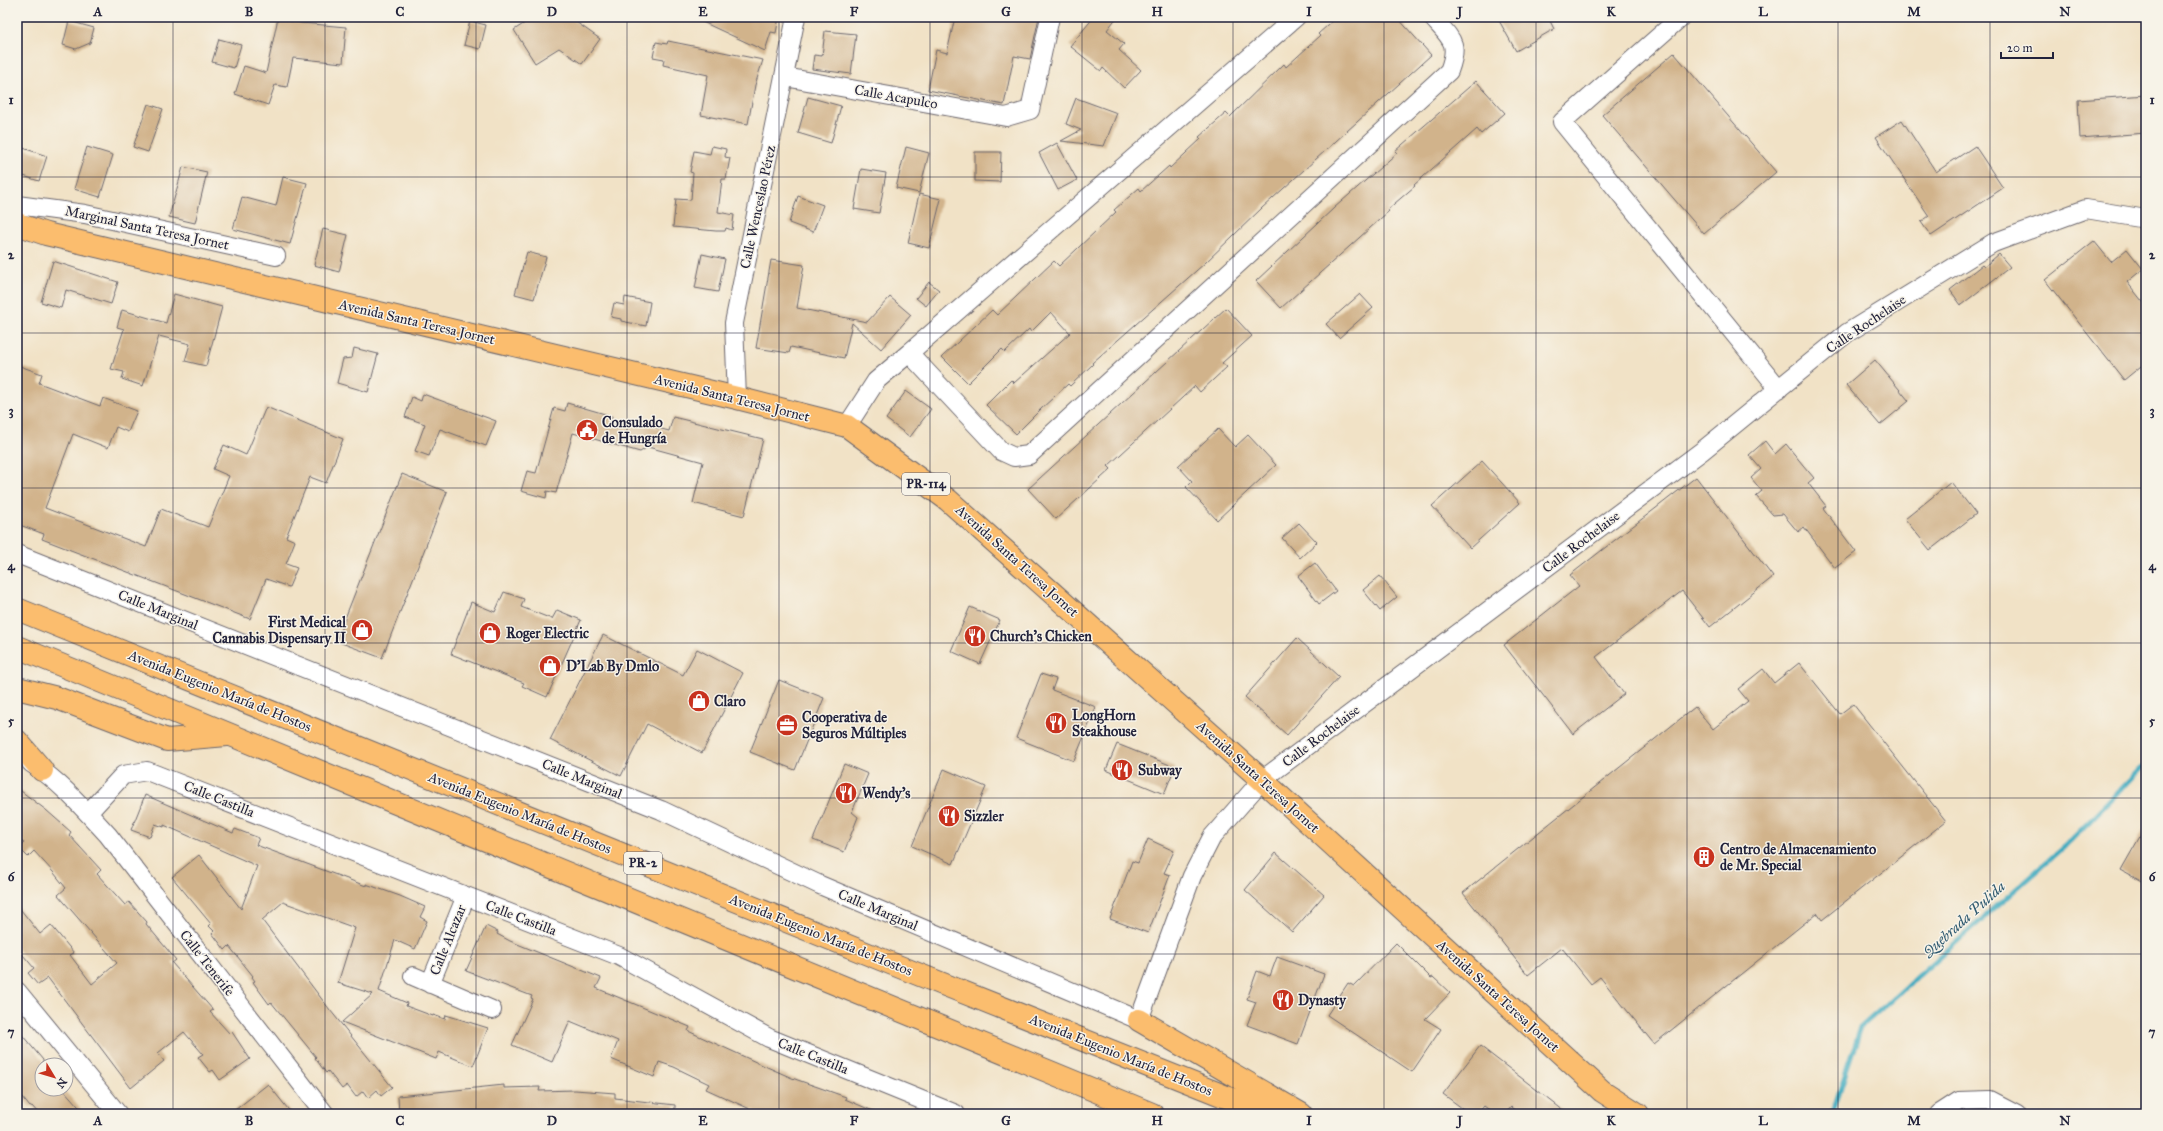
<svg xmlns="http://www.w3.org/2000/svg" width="2163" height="1131" viewBox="0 0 2163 1131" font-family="'IM FELL Great Primer',serif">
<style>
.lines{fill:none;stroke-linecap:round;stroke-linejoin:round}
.stream{stroke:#41abc0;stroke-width:5}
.building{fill:#d1b38b}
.street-casing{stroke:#6a656c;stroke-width:20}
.primary-casing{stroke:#6a656c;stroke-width:24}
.highway-casing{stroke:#6a656c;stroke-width:24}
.street{stroke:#fff;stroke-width:18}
.primary{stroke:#fbbd6e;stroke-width:22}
.highway{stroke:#fbbd6e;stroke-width:22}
.grid{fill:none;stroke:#22223b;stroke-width:1;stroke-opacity:0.55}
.labels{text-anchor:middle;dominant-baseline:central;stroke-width:3;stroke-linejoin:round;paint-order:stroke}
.shield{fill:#f7f3e8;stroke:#62616f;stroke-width:1}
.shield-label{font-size:13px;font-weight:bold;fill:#22223b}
.street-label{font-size:14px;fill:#22223b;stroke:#f7f3e8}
.poi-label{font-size:14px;font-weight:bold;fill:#22223b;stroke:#f7f3e8;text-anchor:start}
.water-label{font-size:15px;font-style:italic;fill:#2e5970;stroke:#f7f3e8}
.neatline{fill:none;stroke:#22223b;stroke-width:1.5}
.grid-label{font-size:13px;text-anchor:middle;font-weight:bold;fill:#22223b}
</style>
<rect width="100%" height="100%" fill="#f7f3e8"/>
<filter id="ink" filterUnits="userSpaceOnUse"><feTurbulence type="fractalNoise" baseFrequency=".025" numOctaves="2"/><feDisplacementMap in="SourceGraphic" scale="8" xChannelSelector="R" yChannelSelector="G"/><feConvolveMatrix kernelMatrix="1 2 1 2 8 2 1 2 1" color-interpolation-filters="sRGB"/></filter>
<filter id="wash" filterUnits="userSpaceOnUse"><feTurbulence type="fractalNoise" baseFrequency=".012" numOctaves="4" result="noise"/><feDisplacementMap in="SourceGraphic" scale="16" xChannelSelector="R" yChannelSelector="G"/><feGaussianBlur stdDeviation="0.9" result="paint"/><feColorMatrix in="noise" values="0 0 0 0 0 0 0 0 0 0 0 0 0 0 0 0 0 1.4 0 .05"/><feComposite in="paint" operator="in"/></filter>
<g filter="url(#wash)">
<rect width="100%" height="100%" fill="#f1e2c6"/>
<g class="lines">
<path class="stream" d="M1832 1114 1861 1027 2070 841 2146 764"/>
</g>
<g id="blocks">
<path class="building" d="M534 17H569L600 39 582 64 559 48 535 63 514 30Z
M692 17H779L776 33 771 32 765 51Z
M955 17H1039L1030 59 1014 56 1004 105 928 90 936 50 947 53Z
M1094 17H1117L1107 30 1124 44 1119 50 1141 70 1124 88 1103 68 1101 71 1070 46Z
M1337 17H1397L1431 55 1262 208 1205 263 1092 363 1093 364 1070 386 1068 384 1041 409 1016 434 986 405 1011 380 1014 383 1070 333 1051 312 1031 332 1029 329 1005 352 1002 349 968 383 942 357 992 310 997 315 1054 261 1059 266 1116 212 1114 210 1139 188 1141 191 1169 166 1170 168 1201 139 1199 137 1226 113 1230 117 1284 64 1286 67 1320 36 1318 34Z
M1497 17H1548L1554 29 1516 51Z
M278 18 301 23 346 27 343 63 293 58 287 87 275 85 268 105 235 94 244 66 266 73Z
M69 21 94 28 90 43 76 49 63 45Z
M470 21 486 25 480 49 464 45Z
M825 31 856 34 851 74 812 69 814 55 822 56Z
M219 39 241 45 234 68 212 62Z
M668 41 763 60 755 85 748 124 701 115 708 75 663 65 664 59 653 57 656 42 667 44Z
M1674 53 1776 172 1704 234 1602 115Z
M1476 81 1505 113 1481 134 1477 129 1414 185 1415 186 1387 210 1389 211 1281 308 1256 281 1334 208 1397 153 1395 151Z
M2146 95V133L2080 138 2078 100Z
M808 97 841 106 831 143 798 133Z
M1076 98 1117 113 1104 146 1061 141 1081 130 1066 124Z
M148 104 163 109 148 152 133 147Z
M1902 120 1936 172 1975 146 2003 188 1931 236 1921 222 1929 216 1876 137Z
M1057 143 1077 180 1058 190 1039 153Z
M17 146 47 156 39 181 17 174Z
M712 146 726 149 725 157 730 158 726 179H722L718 212 734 215 732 230 726 228 725 231H716L673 227 676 199 691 200 693 173 690 172 694 151 710 154Z
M87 147 113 155 100 197 74 189Z
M906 147 929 153 919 193 896 188Z
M975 152H1001L1000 182 975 181Z
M183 167 207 172 195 223 169 217Z
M861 169 886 173 879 213 854 209Z
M283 177 307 183 290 244 233 229 242 197 276 206Z
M919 194 941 199 929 248 908 243Z
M798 196 823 205 813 232 789 223Z
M323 229 348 235 339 272 314 265Z
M2094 241 2111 262 2127 249 2143 269 2127 282 2146 306V362L2124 380 2045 280Z
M527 252 546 257 534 299 515 294Z
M702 254 725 259 718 292 695 288Z
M1999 254 2010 267 1961 305 1950 290 1982 265 1984 267Z
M771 260 804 265 797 308 867 322 890 297 911 315 881 349 852 323 844 358 791 347 789 353 756 348Z
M53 261 118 282 111 304 66 290 61 308 41 302Z
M929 282 939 290 926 306 916 298Z
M174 294 222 307 206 366 185 361 190 344 159 336 143 386 122 379 124 372 111 369 124 329 117 327 122 310 166 323Z
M1360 294 1373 308 1339 338 1326 324Z
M625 297 650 302 646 326 621 321V319L611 317 614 303 624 305Z
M1226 308 1252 336 1222 363 1227 367 1200 392 1195 386 1108 466 1111 469 1056 519 1028 489Z
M354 348 378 354 368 392 337 383 343 359 352 358Z
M1875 360 1909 401 1880 425 1846 385Z
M17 365 42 374 39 383 100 406 103 398 137 411 128 432 116 427 108 448 73 434 45 508 146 547 161 509 208 527 229 476 213 469 224 445 246 455 266 407 343 439 326 483 310 477 286 537 295 541 286 564 297 568 289 587 266 579 250 619 42 539 44 534 17 524Z
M906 391 931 409 910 437 886 419Z
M423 394 496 421 486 446 440 429 429 456 415 451 425 424 405 417 412 397 421 401Z
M567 403 612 416 610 425 631 421 669 431 673 417 763 439 744 516 693 503 703 462 648 447 640 452 573 433 556 493 547 491 546 498 521 491 527 471 536 473 554 408 565 411Z
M1218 429 1235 447 1248 435 1276 465 1217 520 1186 487 1192 481 1178 466Z
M1765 441 1775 454 1786 444 1803 465 1814 478 1808 483 1826 506 1823 508 1856 552 1835 568 1804 527 1798 532 1783 514 1773 515 1756 496 1762 491 1751 478 1761 469 1749 455Z
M1482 461 1520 503 1470 548 1432 506Z
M402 474 447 492 382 658 336 641Z
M1696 477 1773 577 1710 627 1682 591 1596 657 1624 694 1573 734 1504 645 1579 586 1570 575Z
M1951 482 1976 514 1930 550 1905 519Z
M1299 523 1317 542 1300 558 1282 538Z
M1315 563 1336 591 1319 604 1298 576Z
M1380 576 1397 597 1380 611 1363 590Z
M504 592 524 599 521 607 552 619 557 610 581 620 547 697 522 686 524 683 451 654 471 602 495 612Z
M970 607 1000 620 980 664 951 651Z
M603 635 683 675 697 649 743 673 702 753 647 724 621 776 550 740Z
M1297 638 1339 677 1287 735 1245 697Z
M1799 663 1840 714 1853 704 1946 821 1822 920 1817 913 1654 1044 1600 977 1591 984 1562 948 1528 975 1463 893 1695 707 1713 729 1748 701 1738 689 1763 669 1774 683Z
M1041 674 1056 679 1052 690 1096 707 1074 761 1016 738Z
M779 680 824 698 795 770 750 752Z
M1117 744 1175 767 1164 794 1106 770Z
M844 764 868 774 852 812 858 817 844 852 813 840Z
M944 769 986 787 953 864 912 846Z
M17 788 46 810 71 832 69 835 101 870 97 874 125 905 129 902 147 922 146 924 176 960 172 963 213 1010 210 1012 230 1034 232 1032 250 1059 220 1080 213 1070 210 1072 198 1057 203 1054 184 1032 158 1053 164 1061 131 1088 48 978 38 985 28 973 34 968 17 948V905L40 934 51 925 74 953 70 955 92 984 117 963 58 895 66 888 54 873 34 851 28 857 19 848 24 842 17 837Z
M145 795 233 833 235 829 259 838 256 845 366 886V884L400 896 425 907 420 917 427 921 415 949 395 940 379 991 407 1003 406 1006 433 1016V1015L445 1019 446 1015 488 1028 473 1066 439 1052 436 1059 342 1022 373 994 338 983 355 928 283 902 262 920 330 1010 392 1087 381 1096 377 1090 368 1098 363 1091 356 1097 347 1085 342 1089 328 1071 326 1073 315 1058 316 1057 271 1002 269 1004 253 982 255 981 252 977 253 976 229 946 225 950 212 933 214 931 209 926 211 924 172 877 199 855 241 909 257 866 164 825V827L155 824 150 837 131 830Z
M2146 826V884L2121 870Z
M1148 839 1174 851 1164 873 1170 875 1148 933 1110 919 1132 861 1138 863Z
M1276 853 1324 895 1292 932 1245 890Z
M486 926 498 932 497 934 510 941 601 978 596 988 690 1027 688 1031 758 1063 792 1078 846 1097 845 1099 880 1114H761L706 1089 709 1084 674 1067 659 1062 654 1077 611 1059 618 1041 570 1021 552 1062 512 1045 533 999 531 998 532 996 466 971Z
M1396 943 1431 978 1433 977 1450 993 1425 1019 1441 1029 1412 1072 1327 1015 1348 983 1354 986Z
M1277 957 1324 974 1298 1044 1247 1025 1256 1002 1247 999 1257 971 1270 976Z
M17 1029 43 1060 42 1089H63L85 1114H39L32 1106 30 1107 17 1091Z
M1480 1046 1568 1114H1519L1511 1107 1505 1114H1495L1484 1106 1477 1114H1470L1443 1094Z
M268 1084 292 1114H230Z
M504 1085V1088L540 1087 539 1091 575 1090 615 1093V1098L675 1105V1114H399L398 1096Z"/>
</g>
</g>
<g filter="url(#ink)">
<use href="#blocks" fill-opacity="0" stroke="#6a656c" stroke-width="1"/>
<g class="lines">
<g class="street-casing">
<path id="street" d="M1296 17 909 353 1001 451 1014 457 1029 455 1449 71C1460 42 1451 39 1432 17
M1681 17 1562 122 1779 389
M785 77 1006 117 1030 110 1050 17
M17 205 85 214 276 256
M737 398 734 323 796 17
M847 426 876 381 909 353
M17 554 661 810 820 885 1139 1020 1192 876 1212 837 1262 780 1702 451 1847 333 1993 243 2086 209 2146 219
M31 763C60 781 85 810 108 835L325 1114
M88 813 123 775 147 771 619 956 769 1038 956 1114
M413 976 492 1010
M430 984 466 896
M17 991 118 1114
M1939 1114 1959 1101 1990 1100 2017 1114"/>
</g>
<g class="primary-casing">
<path id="primary" d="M17 224 46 234 737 398 847 426 948 500 1262 780 1602 1091 1638 1114"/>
</g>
<g class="highway-casing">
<path id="highway" d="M17 609 900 967 1269 1114
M17 647 1152 1114
M17 688 57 698 167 740 227 735
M17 741 42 770
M1139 1020 1301 1114"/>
</g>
<use href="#street" class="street"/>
<use href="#primary" class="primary"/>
<use href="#highway" class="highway"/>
</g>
</g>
<path class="grid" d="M173 17V1114M325 17V1114M476 17V1114M627 17V1114M779 17V1114M930 17V1114M1082 17V1114M1233 17V1114M1384 17V1114M1536 17V1114M1687 17V1114M1838 17V1114M1990 17V1114M17 177H2146M17 333H2146M17 488H2146M17 643H2146M17 798H2146M17 954H2146"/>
<defs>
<g id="civic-disc" transform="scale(1.15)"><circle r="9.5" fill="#c8321e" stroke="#f7f3e8"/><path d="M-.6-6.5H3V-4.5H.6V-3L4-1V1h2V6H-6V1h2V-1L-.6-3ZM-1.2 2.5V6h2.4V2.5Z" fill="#fff"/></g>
<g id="shop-disc" transform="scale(1.15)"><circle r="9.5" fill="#c8321e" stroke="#f7f3e8"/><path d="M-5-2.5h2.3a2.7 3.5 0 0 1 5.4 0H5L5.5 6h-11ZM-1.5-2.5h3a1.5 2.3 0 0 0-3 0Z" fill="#fff"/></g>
<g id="restaurant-disc" transform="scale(1.15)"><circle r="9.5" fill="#c8321e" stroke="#f7f3e8"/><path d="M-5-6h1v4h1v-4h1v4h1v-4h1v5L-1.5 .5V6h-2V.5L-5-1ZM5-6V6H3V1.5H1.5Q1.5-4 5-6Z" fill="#fff"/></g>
<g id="office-disc" transform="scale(1.15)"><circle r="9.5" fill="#c8321e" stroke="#f7f3e8"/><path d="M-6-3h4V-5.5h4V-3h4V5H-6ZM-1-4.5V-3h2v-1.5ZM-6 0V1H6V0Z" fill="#fff"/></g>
<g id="building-disc" transform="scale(1.15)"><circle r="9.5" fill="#c8321e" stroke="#f7f3e8"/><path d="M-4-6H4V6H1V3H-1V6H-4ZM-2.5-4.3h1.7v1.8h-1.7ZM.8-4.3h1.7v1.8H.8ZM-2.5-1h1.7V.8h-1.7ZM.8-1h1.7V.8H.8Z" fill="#fff"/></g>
</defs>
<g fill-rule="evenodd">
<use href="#civic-disc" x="587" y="430"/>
<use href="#shop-disc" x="362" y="630"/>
<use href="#shop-disc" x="490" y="633"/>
<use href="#restaurant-disc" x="975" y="636"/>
<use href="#shop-disc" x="550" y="666"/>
<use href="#shop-disc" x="699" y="701"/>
<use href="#restaurant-disc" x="1056" y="723"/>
<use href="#office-disc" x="787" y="725"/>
<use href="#restaurant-disc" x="1122" y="770"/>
<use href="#restaurant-disc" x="846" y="793"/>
<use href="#restaurant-disc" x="949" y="816"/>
<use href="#building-disc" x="1704" y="857"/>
<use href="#restaurant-disc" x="1283" y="1000"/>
</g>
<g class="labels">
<g class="shield">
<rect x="902" y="473" width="48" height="22" rx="3"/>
<rect x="624" y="852" width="38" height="22" rx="3"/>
</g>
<g class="shield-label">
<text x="926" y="484">PR-114</text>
<text x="643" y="863">PR-2</text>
</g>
<g class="street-label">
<text transform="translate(896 97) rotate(10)">Calle Acapulco</text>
<text transform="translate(758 207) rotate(-78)">Calle Wenceslao Pérez</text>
<text transform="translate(147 228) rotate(12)">Marginal Santa Teresa Jornet</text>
<text transform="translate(417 322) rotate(13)">Avenida Santa Teresa Jornet</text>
<text transform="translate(1866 324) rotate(-34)">Calle Rochelaise</text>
<text transform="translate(732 398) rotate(14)">Avenida Santa Teresa Jornet</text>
<text transform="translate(1581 542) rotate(-37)">Calle Rochelaise</text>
<text transform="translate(1017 561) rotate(42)">Avenida Santa Teresa Jornet</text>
<text transform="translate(158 610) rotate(22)">Calle Marginal</text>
<text transform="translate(220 691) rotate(22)">Avenida Eugenio María de Hostos</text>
<text transform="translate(1321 736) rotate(-37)">Calle Rochelaise</text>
<text transform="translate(1258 777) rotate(42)">Avenida Santa Teresa Jornet</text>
<text transform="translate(582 779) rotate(22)">Calle Marginal</text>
<text transform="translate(219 799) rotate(22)">Calle Castilla</text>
<text transform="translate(520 813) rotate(22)">Avenida Eugenio María de Hostos</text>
<text transform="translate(878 910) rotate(23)">Calle Marginal</text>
<text transform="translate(521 918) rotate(21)">Calle Castilla</text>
<text transform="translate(821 935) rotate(22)">Avenida Eugenio María de Hostos</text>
<text transform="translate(448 940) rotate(-68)">Calle Alcazar</text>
<text transform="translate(207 963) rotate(52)">Calle Tenerife</text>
<text transform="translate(1498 996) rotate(42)">Avenida Santa Teresa Jornet</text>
<text transform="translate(1121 1055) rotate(22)">Avenida Eugenio María de Hostos</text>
<text transform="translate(813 1056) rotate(22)">Calle Castilla</text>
</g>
<g class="poi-label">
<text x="602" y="422">Consulado<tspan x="602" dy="16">de Hungría</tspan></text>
<text x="346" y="622" text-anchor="end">First Medical<tspan x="346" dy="16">Cannabis Dispensary II</tspan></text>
<text x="506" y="633">Roger Electric</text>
<text x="990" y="636">Church's Chicken</text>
<text x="566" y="666">D'Lab By Dmlo</text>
<text x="714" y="701">Claro</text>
<text x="1072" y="715">LongHorn<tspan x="1072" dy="16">Steakhouse</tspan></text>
<text x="802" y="717">Cooperativa de<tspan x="802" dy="16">Seguros Múltiples</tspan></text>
<text x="1138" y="770">Subway</text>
<text x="862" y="793">Wendy's</text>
<text x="964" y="816">Sizzler</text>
<text x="1720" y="849">Centro de Almacenamiento<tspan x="1720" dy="16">de Mr. Special</tspan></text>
<text x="1298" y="1000">Dynasty</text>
</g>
<g class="water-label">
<text transform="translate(1964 919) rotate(-42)">Quebrada Pulida</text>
</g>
</g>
<rect width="2163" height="1131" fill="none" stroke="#f7f3e8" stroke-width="44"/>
<g transform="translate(54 1077) rotate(128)"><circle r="19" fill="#f7f3e8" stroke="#a29fa3"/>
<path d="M0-3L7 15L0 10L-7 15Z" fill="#c8321e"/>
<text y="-6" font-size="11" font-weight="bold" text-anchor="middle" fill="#22223b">N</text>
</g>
<path d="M2001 52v6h52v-6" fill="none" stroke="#22223b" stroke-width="2"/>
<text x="2007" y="52" font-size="12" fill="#22223b" stroke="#f7f3e8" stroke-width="3" paint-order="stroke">20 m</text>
<rect x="22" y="22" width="2119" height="1087" class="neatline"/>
<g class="grid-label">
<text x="98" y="16">A</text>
<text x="249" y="16">B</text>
<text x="400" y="16">C</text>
<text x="552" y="16">D</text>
<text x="703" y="16">E</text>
<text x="854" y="16">F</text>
<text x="1006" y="16">G</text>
<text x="1157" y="16">H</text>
<text x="1309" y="16">I</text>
<text x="1460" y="16">J</text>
<text x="1611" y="16">K</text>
<text x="1763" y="16">L</text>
<text x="1914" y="16">M</text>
<text x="2065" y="16">N</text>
<text x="11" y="104">1</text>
<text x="2152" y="104">1</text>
<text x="11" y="259">2</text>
<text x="2152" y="259">2</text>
<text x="11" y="415">3</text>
<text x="2152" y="415">3</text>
<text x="11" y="570">4</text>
<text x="2152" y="570">4</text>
<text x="11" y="725">5</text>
<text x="2152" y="725">5</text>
<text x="11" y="881">6</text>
<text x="2152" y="881">6</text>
<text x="11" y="1036">7</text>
<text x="2152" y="1036">7</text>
<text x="98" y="1125">A</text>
<text x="249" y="1125">B</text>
<text x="400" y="1125">C</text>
<text x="552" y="1125">D</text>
<text x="703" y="1125">E</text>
<text x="854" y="1125">F</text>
<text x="1006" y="1125">G</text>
<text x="1157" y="1125">H</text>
<text x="1309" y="1125">I</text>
<text x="1460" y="1125">J</text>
<text x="1611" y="1125">K</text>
<text x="1763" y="1125">L</text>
<text x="1914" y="1125">M</text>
<text x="2065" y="1125">N</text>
</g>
</svg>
